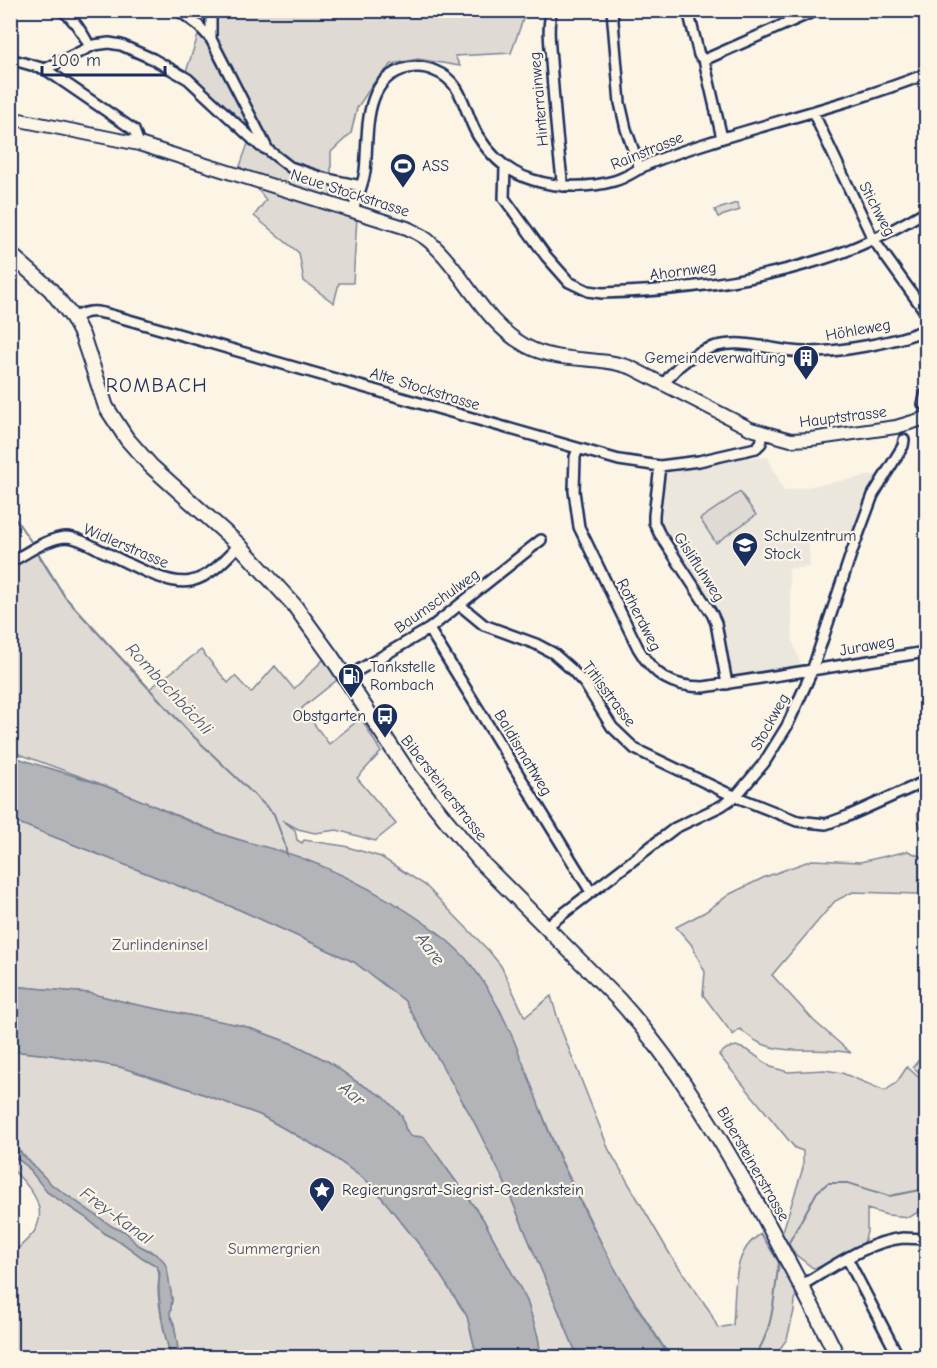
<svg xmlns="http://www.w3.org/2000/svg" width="937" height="1368" viewBox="0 0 937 1368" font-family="'Comic Neue',sans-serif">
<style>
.built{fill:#ece7dc}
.green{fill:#dfdbd4;stroke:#7d8599;stroke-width:1.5}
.water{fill:#b2b4b8;stroke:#767f94;stroke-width:1.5}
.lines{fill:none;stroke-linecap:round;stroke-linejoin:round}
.stream{stroke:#767f94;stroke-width:2}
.minor-casing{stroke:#1b2f5e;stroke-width:14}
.tertiary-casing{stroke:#1b2f5e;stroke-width:16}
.secondary-casing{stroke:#1b2f5e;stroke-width:18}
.minor{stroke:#fcf5e5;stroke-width:9}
.tertiary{stroke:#fcf5e5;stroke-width:12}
.secondary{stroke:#fcf5e5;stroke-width:14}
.labels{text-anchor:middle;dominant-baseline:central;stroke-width:4.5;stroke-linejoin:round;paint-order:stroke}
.street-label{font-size:16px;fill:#1b2f5e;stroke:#fcf5e5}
.poi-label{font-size:16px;fill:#1b2f5e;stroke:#fcf5e5;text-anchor:start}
.park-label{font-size:16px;fill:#425176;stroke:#fcf5e5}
.water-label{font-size:18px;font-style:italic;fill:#485779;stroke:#fcf5e5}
.quarter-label{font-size:20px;letter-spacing:1.5px;fill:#1b2f5e;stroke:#fcf5e5}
</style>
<rect width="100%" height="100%" fill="#fcf5e5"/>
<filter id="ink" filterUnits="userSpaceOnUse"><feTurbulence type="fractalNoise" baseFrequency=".0167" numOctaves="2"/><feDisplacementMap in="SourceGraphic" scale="12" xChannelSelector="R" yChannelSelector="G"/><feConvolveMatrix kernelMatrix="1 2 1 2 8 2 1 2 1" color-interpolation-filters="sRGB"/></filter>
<g filter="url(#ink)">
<path class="built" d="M768 457 784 491 883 473 851 541 809 543 810 567 789 569 793 642 801 666 731 678 718 619 660 523 662 469 738 458Z"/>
<path class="green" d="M206 11H526L511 53 455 56 460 66 418 59 392 64 375 81 357 108 351 133 331 152V209L357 217 353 283H339L334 303 304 281 299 253 254 216 266 200 240 166 250 138 186 72Z
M737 203 740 210 718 217 715 210Z
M740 492 756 515 716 543 700 519Z
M28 553H37L65 597 149 689 201 650 228 683 235 676 251 693 275 666 294 689 324 659 337 680 302 708 329 744 361 718 381 752 357 778 396 824 375 841 337 830 315 833 298 829 282 820 295 830 297 840 302 843 304 840 344 846 381 857 425 885 489 951 501 966 525 1017 551 996 561 1029 609 1150 671 1256 709 1310 718 1328 733 1325C736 1294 730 1252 761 1234L796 1290 794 1311 787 1339 774 1357H670L615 1271 561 1160 500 1010 439 933 380 896 347 878 299 858 221 834 109 787 11 751 10 562Z
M926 802V827H920C917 816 915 808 926 802Z
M11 820 240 910 354 962 405 1001 471 1116 503 1179 578 1357H541L538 1337 527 1301 483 1219 424 1137 410 1136 405 1128 402 1116 383 1097 357 1082 329 1062 296 1045 244 1026 133 1004 89 993 11 986Z
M908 851 926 859V903L918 894 853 892 835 901 772 975 814 1021 851 1053C821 1046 789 1056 760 1043 753 1040 746 1034 740 1029L733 1035 703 995 705 972 691 944 676 927 705 912 730 894 765 877 812 860 860 862Z
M736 1046 749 1051 771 1067 788 1072 825 1070 842 1073 885 1091 897 1082 907 1067 926 1084V1207L910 1217 887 1215 867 1209V1232L864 1243 847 1258 834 1265 813 1268 796 1255 782 1234 803 1168V1151L795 1148 719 1055 726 1049Z
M10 1051 51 1055 120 1067 192 1090 260 1115 328 1153 371 1184 426 1253 467 1316 477 1357H187L178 1349 174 1324 170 1315 172 1299 168 1277 151 1251 136 1244 126 1233 113 1227 51 1184 11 1142Z
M926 1051V1079L913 1067Z
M10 1154 27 1166 47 1192 85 1217 107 1235 121 1242 143 1258 157 1266C161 1275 158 1281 158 1290 159 1306 165 1346 173 1357H11V1255C18 1248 28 1240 34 1232 50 1207 28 1185 11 1168Z"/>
<path class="water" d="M10 755C43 768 78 775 110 788 148 802 183 820 221 834 246 843 273 848 299 857 351 876 438 922 472 966 516 1023 532 1096 561 1161 592 1229 627 1296 670 1357H578L503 1179 471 1116 405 1001 354 962 240 910 11 820Z
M11 986 89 993 133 1004 244 1026 296 1045 329 1062 357 1082 384 1097 402 1116 405 1128 410 1136 424 1137 483 1219 527 1301 538 1337 541 1357H477L467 1316 426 1253 371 1184 328 1153 260 1115 192 1090 120 1067 51 1055 11 1051Z
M10 1142 51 1184 113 1227 126 1232 136 1244 157 1255 163 1260 167 1268 172 1299 170 1315 174 1324 178 1349 187 1357H173L170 1354C164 1334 156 1293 160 1274L157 1266 143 1258 121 1242 107 1235 85 1217 47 1192 27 1166 11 1154Z"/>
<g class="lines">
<path class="stream" d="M10 511 34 546
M37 551 65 597 189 732 274 814 285 845 287 856
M787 1246 817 1192 828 1183H848L889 1196 921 1190 926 1184
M754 1358C775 1326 773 1298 779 1262"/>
<g class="minor-casing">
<path id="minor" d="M62 10C75 20 83 33 90 47
M178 10 198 25 211 39
M211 10V39L268 150 290 167 323 178 361 186
M552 10C547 25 550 45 551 61 554 103 557 144 563 186
M612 10 620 103 626 129 640 169
M688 10 699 55 704 60 722 138
M10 59 45 69 134 130 139 144
M704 60 817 10
M45 69 94 45 109 43 121 45 153 59 188 79 260 146 268 150
M813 112 873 239 926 313
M505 167 504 198 546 256 569 282 588 291 602 293C676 291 752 282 823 259 859 248 894 230 926 211
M353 210C357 198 363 185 365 171 369 135 361 78 408 68 417 66 427 67 435 71 464 82 464 113 478 136 492 158 509 173 533 180 558 188 590 188 614 181 626 178 636 170 646 165 670 154 698 146 723 138 791 117 860 100 926 74
M73 318C92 307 102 313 122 318L619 460 660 466 699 461 756 448 761 443 763 434
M664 384C681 358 709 342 742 344 763 345 784 352 805 352 835 353 900 342 926 329
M923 404 926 393
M578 449 575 457 574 491 579 527 638 648C654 676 672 687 704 687L926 652
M660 466 654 515V522L659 533 712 614 716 623 727 684
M10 562C26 554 47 538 66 537 77 537 91 545 100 550 123 560 167 587 191 581 210 577 226 559 239 545
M461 606 484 625 536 644 553 653 570 668 585 684 612 727 635 749 727 793 797 821 826 824 848 816 926 781
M429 629 591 892
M345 678 429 629 541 540
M546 927 675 828 721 806 736 796 764 763 787 726 812 671 851 554 873 495 903 446 904 440
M847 1258 895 1350 902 1358
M802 1285C833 1267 866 1242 903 1238 911 1238 919 1239 926 1239"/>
</g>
<g class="tertiary-casing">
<path id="tertiary" d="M10 118 139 144 407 228C415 232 424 236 430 242 466 274 482 322 526 346 559 364 597 355 632 368L751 429 791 440 811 439 896 427 926 418"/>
</g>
<g class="secondary-casing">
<path id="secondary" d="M10 254 50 289 73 318 82 335 106 407 127 439 151 466 239 545 294 605 331 656 410 775 446 820 482 863 618 999C676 1063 719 1136 761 1211 787 1260 814 1308 838 1358"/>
</g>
<use href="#minor" class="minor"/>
<use href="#tertiary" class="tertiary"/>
<use href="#secondary" class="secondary"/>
</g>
</g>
<defs>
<g id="stadium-pin" transform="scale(1.35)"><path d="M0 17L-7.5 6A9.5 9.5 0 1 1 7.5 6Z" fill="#1b2f5e" stroke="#fcf5e5"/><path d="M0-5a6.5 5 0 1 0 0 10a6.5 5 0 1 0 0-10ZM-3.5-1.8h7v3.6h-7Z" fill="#fff"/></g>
<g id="building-pin" transform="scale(1.35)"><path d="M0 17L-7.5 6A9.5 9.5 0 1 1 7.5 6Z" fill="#1b2f5e" stroke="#fcf5e5"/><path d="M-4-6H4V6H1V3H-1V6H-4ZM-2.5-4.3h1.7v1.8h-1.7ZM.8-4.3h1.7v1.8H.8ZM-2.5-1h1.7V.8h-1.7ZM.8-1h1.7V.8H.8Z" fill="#fff"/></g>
<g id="school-pin" transform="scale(1.35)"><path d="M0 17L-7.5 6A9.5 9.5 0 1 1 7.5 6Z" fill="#1b2f5e" stroke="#fcf5e5"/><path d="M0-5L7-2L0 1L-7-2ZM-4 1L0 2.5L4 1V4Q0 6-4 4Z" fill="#fff"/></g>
<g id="fuel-pin" transform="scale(1.35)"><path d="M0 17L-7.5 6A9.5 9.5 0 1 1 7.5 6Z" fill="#1b2f5e" stroke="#fcf5e5"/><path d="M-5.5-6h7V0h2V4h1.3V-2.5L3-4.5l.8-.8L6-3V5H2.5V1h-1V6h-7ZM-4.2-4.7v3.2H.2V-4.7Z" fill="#fff"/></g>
<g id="bus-pin" transform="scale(1.35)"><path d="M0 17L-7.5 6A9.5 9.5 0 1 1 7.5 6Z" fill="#1b2f5e" stroke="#fcf5e5"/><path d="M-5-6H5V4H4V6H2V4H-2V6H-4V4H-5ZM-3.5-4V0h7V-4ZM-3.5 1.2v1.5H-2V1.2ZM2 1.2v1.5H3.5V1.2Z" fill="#fff"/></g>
<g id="sight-pin" transform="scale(1.35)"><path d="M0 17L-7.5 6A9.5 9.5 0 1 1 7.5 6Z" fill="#1b2f5e" stroke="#fcf5e5"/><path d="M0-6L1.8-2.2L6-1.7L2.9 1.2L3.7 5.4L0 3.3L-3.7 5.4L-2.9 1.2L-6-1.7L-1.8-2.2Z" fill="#fff"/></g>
</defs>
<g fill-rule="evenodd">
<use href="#stadium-pin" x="403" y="166"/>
<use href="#building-pin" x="806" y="358"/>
<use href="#school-pin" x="745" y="545"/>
<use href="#fuel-pin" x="351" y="676"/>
<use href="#bus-pin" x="385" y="716"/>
<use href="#sight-pin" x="322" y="1190"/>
</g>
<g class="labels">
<g class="street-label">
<text transform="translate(539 99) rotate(-95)">Hinterrainweg</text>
<text transform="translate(647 151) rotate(-22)">Rainstrasse</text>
<text transform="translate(350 193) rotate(18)">Neue Stockstrasse</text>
<text transform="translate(877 209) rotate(62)">Stichweg</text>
<text transform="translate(683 271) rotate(-7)">Ahornweg</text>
<text transform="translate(858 330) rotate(-10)">Höhleweg</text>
<text transform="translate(425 389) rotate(17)">Alte Stockstrasse</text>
<text transform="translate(843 417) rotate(-7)">Hauptstrasse</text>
<text transform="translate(126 546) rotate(23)">Widlerstrasse</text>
<text transform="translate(699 567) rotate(57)">Gislifluhweg</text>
<text transform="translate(437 601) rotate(-35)">Baumschulweg</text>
<text transform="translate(639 615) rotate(63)">Rotherdweg</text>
<text transform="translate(867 646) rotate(-10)">Juraweg</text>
<text transform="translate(609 694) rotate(53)">Titlisstrasse</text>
<text transform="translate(770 722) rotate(-61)">Stockweg</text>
<text transform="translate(523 753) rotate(59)">Baldismattweg</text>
<text transform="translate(444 788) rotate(52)">Bibersteinerstrasse</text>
<text transform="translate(753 1164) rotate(60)">Bibersteinerstrasse</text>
</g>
<g class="poi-label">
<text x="422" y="166">ASS</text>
<text x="786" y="358" text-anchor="end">Gemeindeverwaltung</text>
<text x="764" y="536">Schulzentrum<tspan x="764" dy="18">Stock</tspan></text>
<text x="370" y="667">Tankstelle<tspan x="370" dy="18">Rombach</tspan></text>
<text x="366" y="716" text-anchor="end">Obstgarten</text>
<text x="342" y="1190">Regierungsrat-Siegrist-Gedenkstein</text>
</g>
<g class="park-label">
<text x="160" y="945">Zurlindeninsel</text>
<text x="274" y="1249">Summergrien</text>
</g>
<g class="water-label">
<text transform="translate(169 689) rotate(47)">Rombachbächli</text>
<text transform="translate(430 949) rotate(54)">Aare</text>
<text transform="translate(352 1094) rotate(40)">Aar</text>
<text transform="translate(116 1216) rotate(36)">Frey-Kanal</text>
</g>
<g class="quarter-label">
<text x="157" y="385">ROMBACH</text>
</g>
</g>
<rect width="937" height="1368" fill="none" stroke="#fcf5e5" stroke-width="36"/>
<rect x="18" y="18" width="901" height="1332" fill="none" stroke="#1b2f5e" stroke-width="2" filter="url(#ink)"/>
<path d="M42 66v9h123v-9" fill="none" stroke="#1b2f5e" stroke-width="3"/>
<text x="51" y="66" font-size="18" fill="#1b2f5e" stroke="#fcf5e5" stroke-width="4.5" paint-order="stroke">100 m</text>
</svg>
